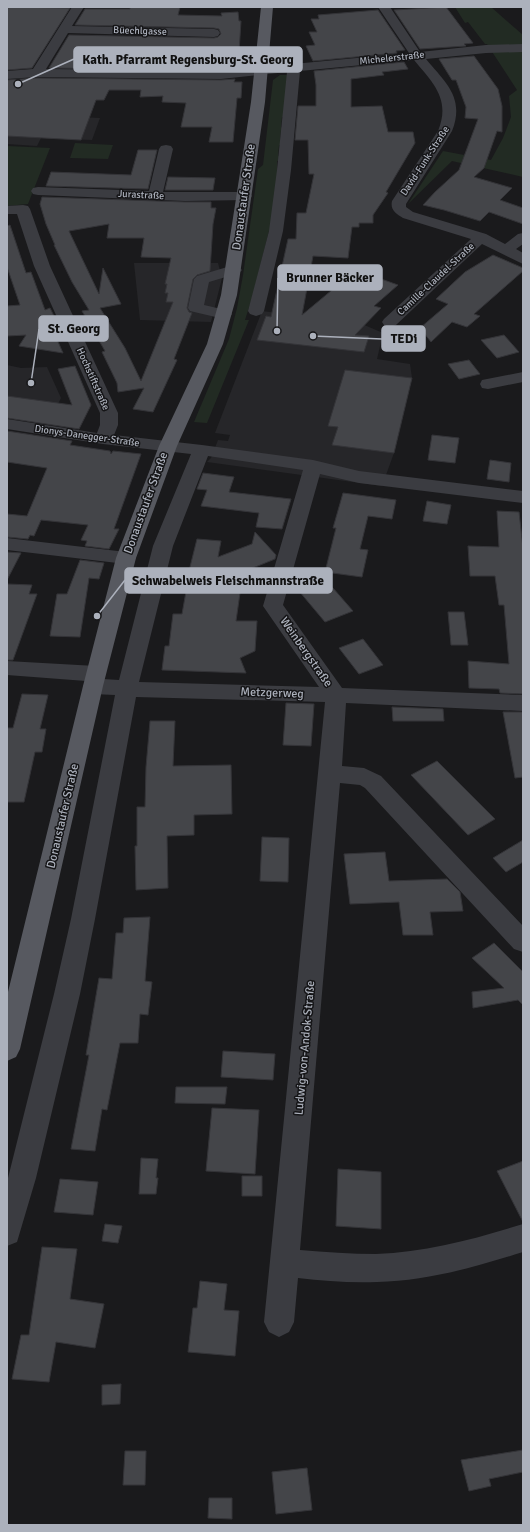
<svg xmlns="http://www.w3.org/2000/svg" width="530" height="1532" viewBox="0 0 530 1532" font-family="Signika,sans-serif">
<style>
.built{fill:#262629}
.green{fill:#222b23}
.building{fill:#444549;stroke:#343438;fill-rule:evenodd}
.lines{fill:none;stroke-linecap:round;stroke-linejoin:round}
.minor{fill:#3b3c41;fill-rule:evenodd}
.major{fill:#575960;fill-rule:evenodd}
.labels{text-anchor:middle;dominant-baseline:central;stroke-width:3;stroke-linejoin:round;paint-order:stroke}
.far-street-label{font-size:10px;fill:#acb1bc;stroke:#151517}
.street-label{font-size:12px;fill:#acb1bc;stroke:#151517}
.leader{fill:none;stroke:#acb1bc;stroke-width:1.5}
.callout-dot{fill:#acb1bc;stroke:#151517;stroke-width:1.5}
.callout{fill:#acb1bc;stroke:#acb1bc;stroke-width:1.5}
.callout-label{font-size:13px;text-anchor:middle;font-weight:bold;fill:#111}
</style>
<rect width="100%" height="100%" fill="#1a1a1c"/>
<path class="built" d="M34 115 100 118 92 140 41 138 37 146 7 144V123Z
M134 263H218L222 278 211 322 140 320Z
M262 311 362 324 383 333 377 359 410 364 412 378 394 453 382 486 207 462 211 458 218 440 228 441 230 435 215 433Z
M7 365 21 368 47 367 61 398 51 418 7 411Z"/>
<path class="green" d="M455 7H491L523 35V177L452 161 408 204 443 151 491 160 503 138 511 117 509 96 517 90 487 44H485L468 22 465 23Z
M280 75H288L287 117H282L281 127 285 130H281L280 141 284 142V145H279L278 156 283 157V160L277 161V172H281L270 226 274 231H269L252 298 245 320H249L207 423 194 422 229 339 237 308 243 275 258 169 263 165 273 80Z
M75 143 113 145 108 159 70 158Z
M7 146 50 148 28 204 7 206Z"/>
<path class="building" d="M7 7 70 8 32 68 7 70Z
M130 7H180L178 15 222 16 221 13 238 12 239 21H241L238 68 221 70 49 68 69 35 214 38 218 37 221 34 219 29 214 28 75 25 85 9H130Z
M446 7 473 43 464 44 466 46 420 49 394 10Z
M378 10 405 50 396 51 397 53 313 61 306 46 315 45 309 32H317L311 19H319L318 15Z
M474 56 498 89 502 106V132L497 131 484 168 474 177 512 188 500 200 523 208V224L489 212 480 221 444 210 423 205 435 192 459 170 478 119 465 118 466 107 456 80H452L439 59Z
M404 62 408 69 382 72 384 75 351 79V107L382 106 388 132H413L415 143 386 192 388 193 373 215V223H359V227H352L348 258 313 256 302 315 356 270 398 285 374 306 381 308 355 335 369 336 364 352 257 340 266 316 271 317 288 239H296L297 213H306L314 174H309L308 140H295L298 106H316V85L314 71Z
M37 78 221 80 235 79 234 82H242L241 98H237L233 142H209L212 127H181L186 103 162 102 163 96 140 97 141 90H109L104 100H96L81 140 7 136V80Z
M138 150H157L148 189 46 186 51 172 131 175Z
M168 177 215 178 213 190H165Z
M42 197 185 202H211V208H216L213 224 210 271 197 275 193 279 187 308 189 312 192 313 174 359 177 360 153 412 133 409 144 388 118 392 117 383 102 352 105 351 82 311 89 310 72 282 54 245H55L46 224 40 204ZM109 224 107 238H144L141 257 171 258 165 284H167L165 293H168L166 302H173L141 381 125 348 100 308 121 304 103 268 99 294 69 231Z
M10 225 26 273 31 272 45 310 50 308 58 324 51 326 63 353 19 346 26 335 7 336V306L20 305 7 267V226Z
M493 255 523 268V271L474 314 480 316 467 327 452 322 431 342 420 328 448 304 436 299 465 272Z
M504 335 519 352 497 358 481 340Z
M469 360 480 374 459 379 448 364Z
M75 366 91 405 79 429 7 418V396L72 405 58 369Z
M345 370 412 378 394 453 332 445 338 427 328 426Z
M7 431 72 441 70 445 110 451 111 454 113 451 141 454 114 529H119L109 549 85 546 87 541 81 540 88 525 41 520 34 536 30 535 28 539 7 537V514L27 516 47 468 7 462Z
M432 435 459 438 455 463 428 460Z
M490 460 511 463 509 482 487 479Z
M203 473 234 477 229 492 291 499 282 529 256 527 259 513 201 506 207 490 197 489Z
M343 493 396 500 392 519 368 516 360 549 368 550 362 577 325 572 336 528H333Z
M427 501 451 505 447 524 423 521Z
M497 511 519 512 523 548V694L500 693 499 689 469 688 468 661 509 664 504 605H499L495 576H470L468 546 499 547Z
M255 532 276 555 275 559 243 572 236 621H257L255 651 240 658 246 673 162 670 165 646H169L173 614H182L189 575H188L197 539 221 541 218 557 252 544Z
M7 552 21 553 7 580Z
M80 560 104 563 99 579 89 578 80 637 50 636 57 594H67Z
M326 580 353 611 325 622 299 591Z
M7 584 32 585 29 594H37L13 660H7Z
M448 612H464L468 645H451Z
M363 639 383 665 359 674 339 648Z
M22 694 48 695 40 729H46L42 752H35L24 802H7V728H13Z
M286 703 314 704 311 746 283 745Z
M392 707 443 709 444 721H393Z
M503 712H523V777L515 778Z
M150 721H175L173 766 231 765 232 814 194 815V835L167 836 168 888 136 890 135 846H137V807H145L146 767Z
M437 761 495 819 468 835 411 775Z
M262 837 289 838 288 882 260 881Z
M523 840V862L506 872 493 858Z
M385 852 389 881 447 879 460 892 463 911 430 912 433 935H403L399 902 350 904 344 854Z
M150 917 145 981 152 982 148 1015 140 1014 138 1043H120L107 1110 102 1109 95 1151 71 1149 89 1055H86L99 978 112 979 116 933H123L124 918Z
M494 943 523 972V1005L518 1000 473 1008 472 992 504 988 472 958Z
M223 1051 275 1054 273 1080 221 1077Z
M176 1087H227L225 1104 175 1103Z
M212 1108 259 1110 255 1174 206 1171Z
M141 1158 158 1159 156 1178H158L156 1194H139Z
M523 1161V1222L497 1171Z
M338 1169 381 1172V1229L336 1226Z
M242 1176H262V1196H242Z
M60 1179 98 1182 93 1215 54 1212Z
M105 1224 122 1226 118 1243 102 1241Z
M42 1247 77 1249 70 1299 104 1304 95 1348 56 1342 49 1382 12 1379 21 1335H29Z
M200 1281 227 1284 224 1310 239 1311 235 1356 188 1352 193 1308H197Z
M121 1384 120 1404 102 1405V1385Z
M523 1450V1472L489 1479 491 1486 469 1491 461 1460Z
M125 1451H146L145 1485H123Z
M307 1468 312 1510 276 1514 272 1472Z
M209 1498H232V1519L208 1518Z"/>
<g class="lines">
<path class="minor" d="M72 7H84L72 26 214 29 218 30 220 33 218 36 214 37 68 33 46 69 221 71 409 53 378 7H390L420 52 486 45 523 44V52L486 53 426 59C446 83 465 98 452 131L406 204V207L413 212 486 234 505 244 518 234 523 233V244L516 249 523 253V264L482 244 396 325 390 327 384 325 382 322 384 319 471 239 403 218C396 214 390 210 392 201L438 131C451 99 433 83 414 60L300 71 291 170 283 231 264 311 262 314 256 316 250 314 248 311 269 231 277 170 287 72 221 79 37 77 7 79V71L33 69Z
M166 145 171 146 173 149 163 192H245L250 193 252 196 250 199 245 200 185 201 38 195 33 194 31 191 33 188 38 187 149 191 159 149 161 146Z
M23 205 28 206 30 209 50 266 118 413V425L114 435 202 445 313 460 359 471 523 491V503L359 483 320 474 283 605 342 688 523 695V711L346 703 342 766 364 768 381 776 523 926V952L514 949 365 788 360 785 340 783 300 1250C325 1252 351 1254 376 1254 427 1252 475 1239 523 1224V1252C475 1267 427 1281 377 1282 350 1283 324 1281 298 1278L294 1322 289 1332 279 1337 269 1332 264 1322 325 702 136 697 95 919 80 994 36 1178 17 1242 7 1246V1182L54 994 71 919 115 695 93 694 86 691 83 686 86 681 7 675V661L96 666 103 669 106 674 103 679 119 680 153 546 191 454 103 444 7 429V419L97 433 100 425V413L34 266 17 214H7V206ZM208 456 303 470 263 606 319 687 139 682 173 546Z
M234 265 239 267 242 270 239 273 209 282 204 305 230 311 232 314 230 317 224 319 190 311 188 308 194 279 197 276Z
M523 372V382L488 389 482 388 480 384 482 380Z
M7 538 126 552 133 553 136 558 133 563 126 564 7 550Z"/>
<path class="major" d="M261 7H273L265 102 237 295 223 344 177 446 136 558 103 686 20 1049 16 1057 7 1061V996L83 686 116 558 159 446 207 344 221 295 251 102Z"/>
</g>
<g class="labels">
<g class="far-street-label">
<text transform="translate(140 31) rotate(2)">Büechlgasse</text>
<text transform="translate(392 58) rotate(-6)">Michelerstraße</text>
<text transform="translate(425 161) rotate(-57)">David-Funk-Straße</text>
<text transform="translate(141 195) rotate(3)">Jurastraße</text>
<text transform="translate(436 279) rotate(-43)">Camille-Claudel-Straße</text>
<text transform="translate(93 379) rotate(66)">Hochstiftstraße</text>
<text transform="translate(87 436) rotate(8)">Dionys-Danegger-Straße</text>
</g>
<g class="street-label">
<text transform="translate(244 197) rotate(-82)">Donaustaufer Straße</text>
<text transform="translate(146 503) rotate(-70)">Donaustaufer Straße</text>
<text transform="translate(306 652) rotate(55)">Weinbergstraße</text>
<text transform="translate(272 693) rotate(2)">Metzgerweg</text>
<text transform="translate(63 816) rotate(-77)">Donaustaufer Straße</text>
<text transform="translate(305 1048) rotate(-85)">Ludwig-von-Andok-Straße</text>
</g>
</g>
<path class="leader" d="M18 84L74 59M277 331L278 278M31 383L39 329M313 336L382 339M97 616L125 580"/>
<g class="callout-dot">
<circle cx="18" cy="84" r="4"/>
<circle cx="277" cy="331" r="4"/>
<circle cx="31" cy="383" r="4"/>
<circle cx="313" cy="336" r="4"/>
<circle cx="97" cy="616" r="4"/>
</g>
<g class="callout">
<rect x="74" y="47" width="228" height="25" rx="4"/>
<rect x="278" y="265" width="104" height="25" rx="4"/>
<rect x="39" y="316" width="69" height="25" rx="4"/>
<rect x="382" y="326" width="43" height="25" rx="4"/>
<rect x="125" y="568" width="207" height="25" rx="4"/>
</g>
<g class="callout-label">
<text x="188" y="64">Kath. Pfarramt Regensburg-St. Georg</text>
<text x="330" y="282">Brunner Bäcker</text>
<text x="74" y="333">St. Georg</text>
<text x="404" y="343">TEDi</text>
<text x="228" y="585">Schwabelweis Fleischmannstraße</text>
</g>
<rect width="530" height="1532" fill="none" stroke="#acb1bc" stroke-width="16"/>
</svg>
